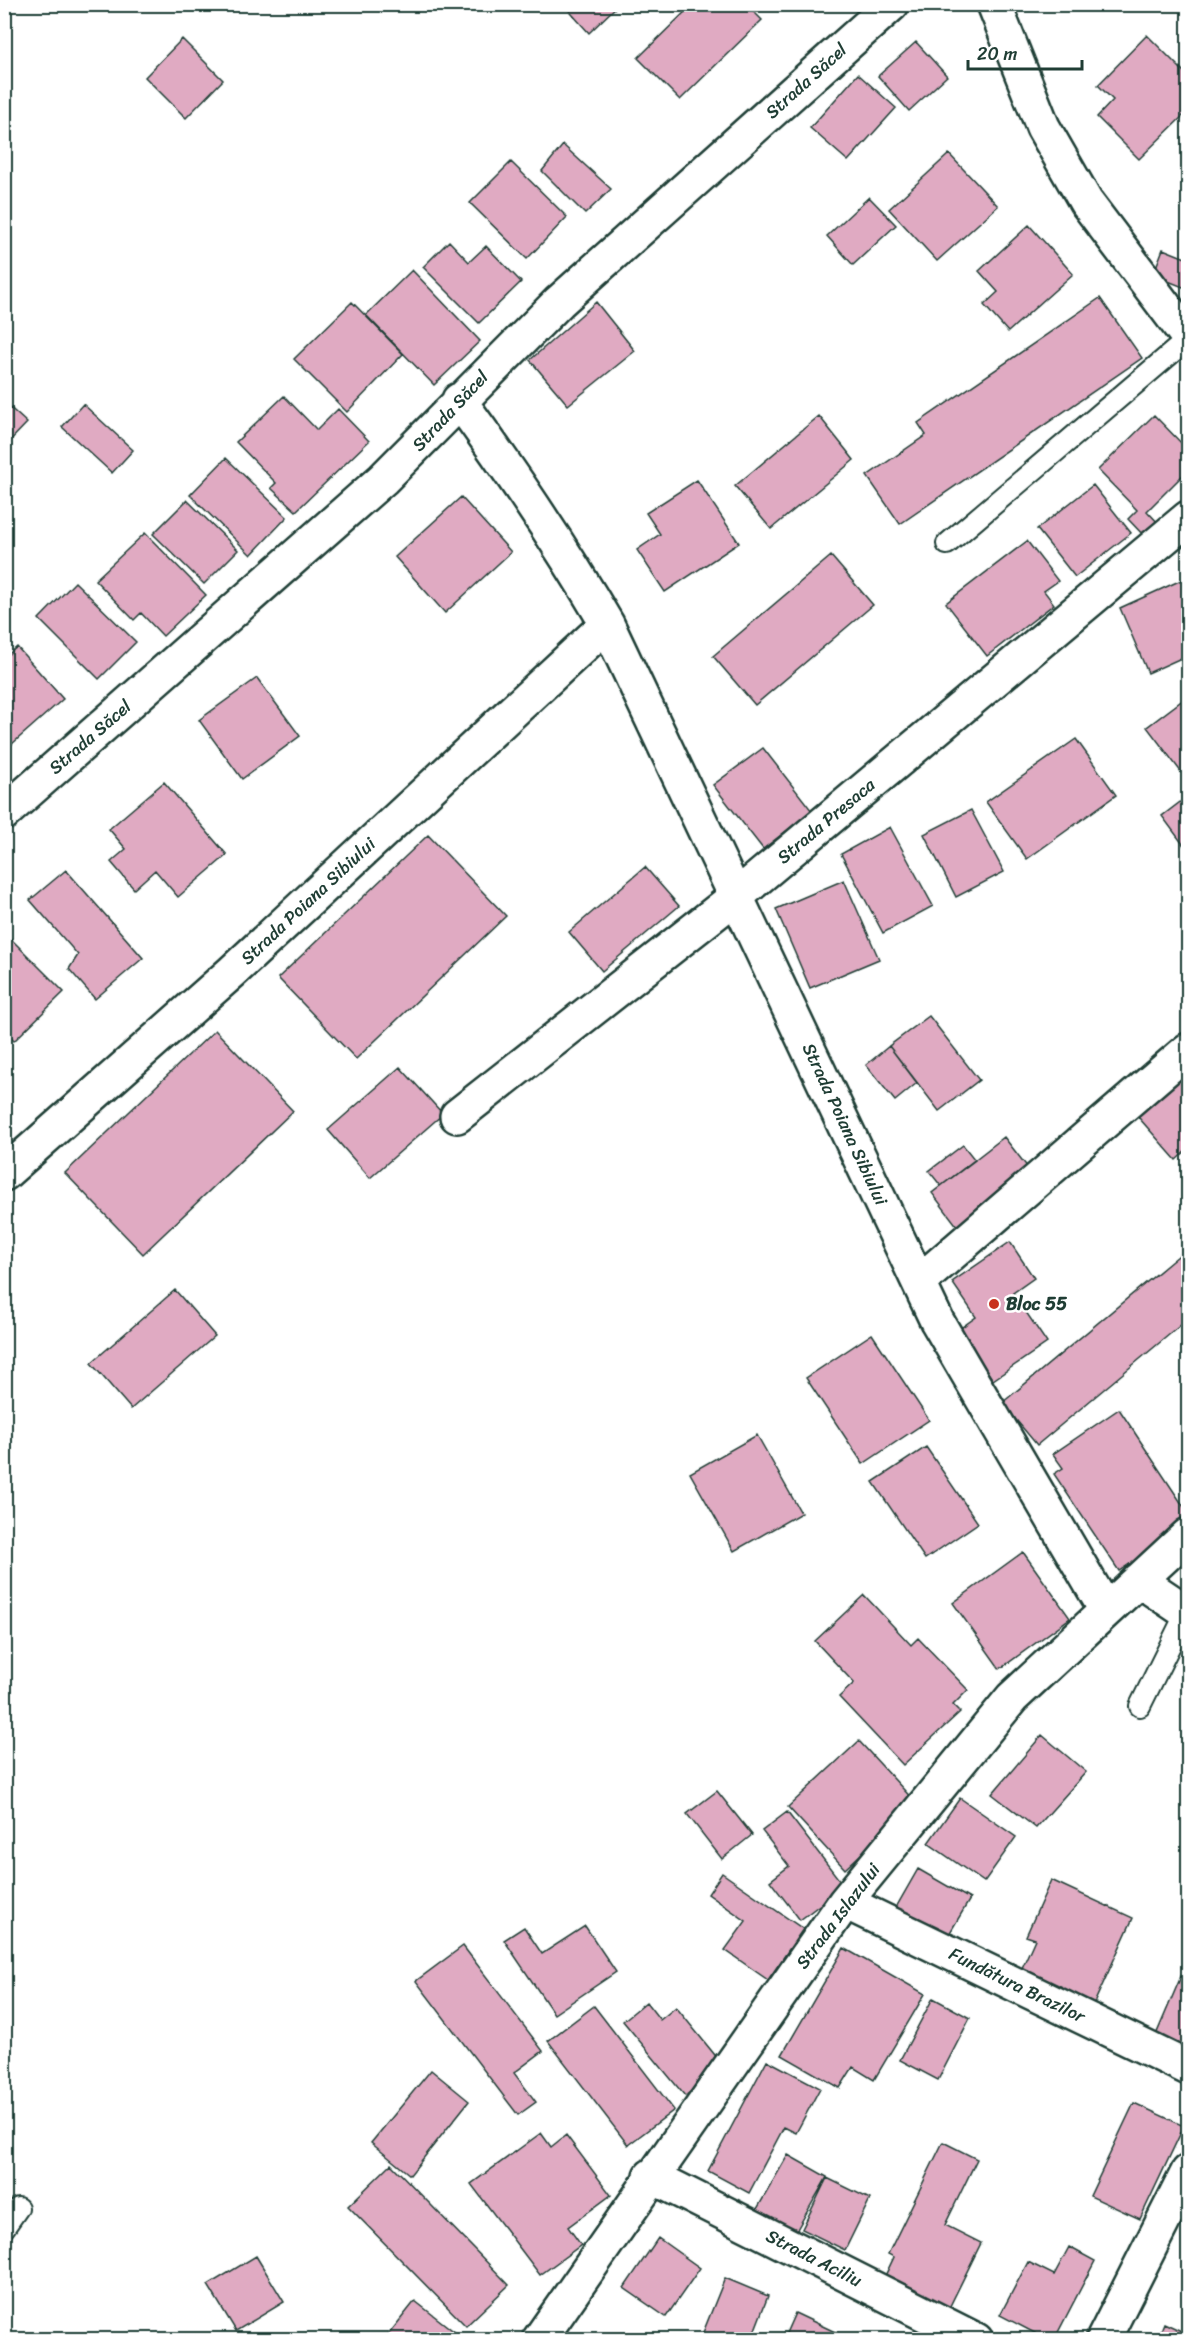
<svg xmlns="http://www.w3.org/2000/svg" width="1193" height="2344" viewBox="0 0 1193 2344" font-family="Sriracha,sans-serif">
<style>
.building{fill:#e0aac2;stroke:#1f3d34;stroke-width:1.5}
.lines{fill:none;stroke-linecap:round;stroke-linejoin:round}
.service-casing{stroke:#1f3d34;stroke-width:24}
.minor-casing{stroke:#1f3d34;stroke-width:38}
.service{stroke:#fff;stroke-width:20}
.minor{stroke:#fff;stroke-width:33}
.poi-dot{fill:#c8321e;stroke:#fff;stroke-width:2}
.labels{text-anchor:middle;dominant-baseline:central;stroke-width:5;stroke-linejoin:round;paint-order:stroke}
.street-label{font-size:18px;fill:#1f3d34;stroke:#fff}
.poi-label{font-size:18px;font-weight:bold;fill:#1f3d34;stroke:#fff;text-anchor:start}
</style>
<rect width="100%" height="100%" fill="#fff"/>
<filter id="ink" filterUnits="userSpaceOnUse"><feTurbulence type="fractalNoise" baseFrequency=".0167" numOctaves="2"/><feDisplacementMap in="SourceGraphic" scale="12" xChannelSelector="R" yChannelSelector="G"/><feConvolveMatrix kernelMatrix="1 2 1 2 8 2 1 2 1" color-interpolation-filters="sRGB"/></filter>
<g filter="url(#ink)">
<path class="building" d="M563 4H619L589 33Z
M693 4H746L762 20 680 100 638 58Z
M1147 35 1188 76V111L1139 159 1097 117 1113 100 1098 85Z
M182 39 223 80 186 118 145 77Z
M916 42 947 76 909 111 878 76Z
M858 74 896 108 848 161 810 128Z
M563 145 611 189 585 214 542 171Z
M949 154 998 206 937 261 889 209Z
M511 162 567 217 527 259 470 203Z
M869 197 896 225 853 265 827 236Z
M1029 225 1073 274 1008 332 984 305 998 292 979 271Z
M449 241 469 262 486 246 521 282 479 323 423 267Z
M1163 249 1188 259V289L1153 275Z
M412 270 480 341 434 385 366 315Z
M1100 298 1142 358 900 524 867 476 926 435 918 423Z
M352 302 403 354 347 412 294 359Z
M596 302 635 351 568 405 530 360Z
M284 396 317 430 338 409 369 441 296 511 271 488 276 483 236 442Z
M4 402 27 423 4 447Z
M83 404 133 450 112 473 62 427Z
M1154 415 1188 450V470L1147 511 1160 525 1146 538 1128 519 1137 510 1098 470Z
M819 416 854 460 771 529 735 486Z
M226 458 287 517 251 555 190 495Z
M697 480 739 543 665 592 637 550 660 534 646 513Z
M1093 485 1131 533 1075 577 1037 529Z
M461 497 511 552 445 613 395 557Z
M187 500 238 550 204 584 153 534Z
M145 533 206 595 163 636 141 613 134 620 95 580Z
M1027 541 1058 581 1044 591 1054 604 987 656 946 603Z
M831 556 873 605 755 705 713 656Z
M1188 577V655L1148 673 1120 608Z
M75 582 136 642 99 679 39 619Z
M17 647 63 699 12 744 4 735V658Z
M257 678 300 736 242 779 199 720Z
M1188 696V781L1147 727Z
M1076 739 1116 795 1027 859 986 802Z
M763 748 812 811 763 849 713 785Z
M164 782 227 855 178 897 155 870 134 889 111 862 126 849 109 829Z
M1188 796V851L1162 816Z
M971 810 1004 872 956 897 924 834Z
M890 827 933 906 883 933 841 854Z
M428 835 506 916 356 1059 278 978Z
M645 867 679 906 602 971 569 932Z
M66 870 143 958 95 999 69 969 78 955 30 900Z
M844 880 879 959 810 988 776 909Z
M4 932 64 992 14 1041 4 1031Z
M929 1016 979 1080 939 1111 889 1046Z
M215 1030 293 1111 143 1254 65 1173Z
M889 1046 917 1083 895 1101 866 1065Z
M1188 1062V1149L1176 1160 1132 1110Z
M400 1067 443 1114 370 1178 328 1130Z
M1004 1137 1036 1178 964 1235 932 1193Z
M963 1145 975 1160 941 1186 929 1171Z
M1010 1242 1034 1278 1013 1293 1047 1343 993 1380 958 1330 976 1317 952 1282Z
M1184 1251 1188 1257V1319L1037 1445 1002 1403Z
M175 1290 215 1336 131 1409 91 1363Z
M872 1334 929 1420 863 1464 806 1378Z
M1119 1409 1188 1513V1525L1119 1571 1054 1474 1063 1468 1053 1454Z
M757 1435 801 1513 734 1551 690 1473Z
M926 1447 978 1523 925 1559 873 1482Z
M1023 1552 1070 1618 1000 1669 953 1603Z
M864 1595 911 1645 918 1638 968 1690 953 1705 960 1712 903 1765 839 1697 854 1683 815 1641Z
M1042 1735 1086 1772 1036 1828 992 1794Z
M859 1741 916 1803 845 1869 788 1807Z
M717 1791 752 1835 722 1859 687 1814Z
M960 1798 1016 1837 984 1882 928 1843Z
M787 1812 844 1886 800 1920 770 1881 789 1866 762 1831Z
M918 1869 970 1899 945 1941 894 1911Z
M722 1873 803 1929 768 1980 725 1950 746 1921 708 1894Z
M1051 1880 1133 1918 1090 2012 1017 1979 1035 1939 1026 1936Z
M585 1926 616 1972 554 2014 504 1940 524 1927 542 1954Z
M463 1946 543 2051 514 2073 536 2102 518 2115 416 1981Z
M844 1948 925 1994 874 2080 853 2067 840 2088 782 2055Z
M1188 1960V2057L1153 2042Z
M933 1998 970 2018 938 2080 900 2060Z
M646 2002 660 2020 676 2007 723 2065 685 2096 623 2021Z
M594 2006 674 2110 628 2145 548 2041Z
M767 2060 820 2088 796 2133 784 2127 749 2193 708 2171Z
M431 2070 469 2101 410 2175 371 2143Z
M1134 2103 1184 2126 1140 2219 1090 2196Z
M541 2133 551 2147 566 2135 611 2195 568 2227 581 2245 540 2275 471 2184Z
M943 2142 977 2159 945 2225 981 2243 948 2310 884 2278 894 2257 888 2254Z
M788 2155 827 2177 792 2238 753 2216Z
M391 2164 509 2285 466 2326 348 2206Z
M827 2178 870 2199 845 2250 802 2229Z
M658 2238 700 2268 666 2317 624 2288Z
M1069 2247 1095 2261 1054 2340H1048L1000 2315 1028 2262 1054 2275Z
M256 2256 284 2302 236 2331 208 2285Z
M725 2278 768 2296 751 2340H700Z
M415 2301 465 2340H384Z
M795 2313 852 2340H783Z
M1164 2323 1188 2334V2340H1157Z"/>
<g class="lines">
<g class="service-casing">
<path id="service" d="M947 544 1188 339
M1140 1706 1187 1611
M4 2228 18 2208"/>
</g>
<g class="minor-casing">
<path id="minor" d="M994 4 1043 127 1086 202 1188 337
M459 400C512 473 562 547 607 624L937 1321 1106 1610
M4 813 383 479 559 302 892 4
M457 1116 738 895 1188 518
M4 1174 232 972 607 624
M919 1282 1188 1050
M1139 1580 1188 1613
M845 1902 1188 2068
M651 2176 976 2340
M539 2340 845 1902 1012 1698 1188 1535
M1103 2340 1188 2172"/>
</g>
<use href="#service" class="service"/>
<use href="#minor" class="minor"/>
</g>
</g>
<circle class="poi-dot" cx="994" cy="1304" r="6"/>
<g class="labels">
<g class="street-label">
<text transform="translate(806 81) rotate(-42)">Strada Săcel</text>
<text transform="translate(450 411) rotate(-47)">Strada Săcel</text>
<text transform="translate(90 737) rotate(-41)">Strada Săcel</text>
<text transform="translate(826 821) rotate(-40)">Strada Presaca</text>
<text transform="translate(308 901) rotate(-43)">Strada Poiana Sibiului</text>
<text transform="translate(845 1124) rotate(65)">Strada Poiana Sibiului</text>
<text transform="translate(838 1916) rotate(-53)">Strada Islazului</text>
<text transform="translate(1017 1985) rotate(26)">Fundătura Brazilor</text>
<text transform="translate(814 2258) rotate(27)">Strada Aciliu</text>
</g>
<g class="poi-label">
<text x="1006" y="1304">Bloc 55</text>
</g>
</g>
<rect width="1193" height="2344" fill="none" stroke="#fff" stroke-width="24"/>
<rect x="12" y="12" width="1169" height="2320" fill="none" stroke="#1f3d34" stroke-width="2" filter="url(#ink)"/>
<path d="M968 60v9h114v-9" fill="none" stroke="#1f3d34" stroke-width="3"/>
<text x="977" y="60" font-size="18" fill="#1f3d34" stroke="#ffffff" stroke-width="4.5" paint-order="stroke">20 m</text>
</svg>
